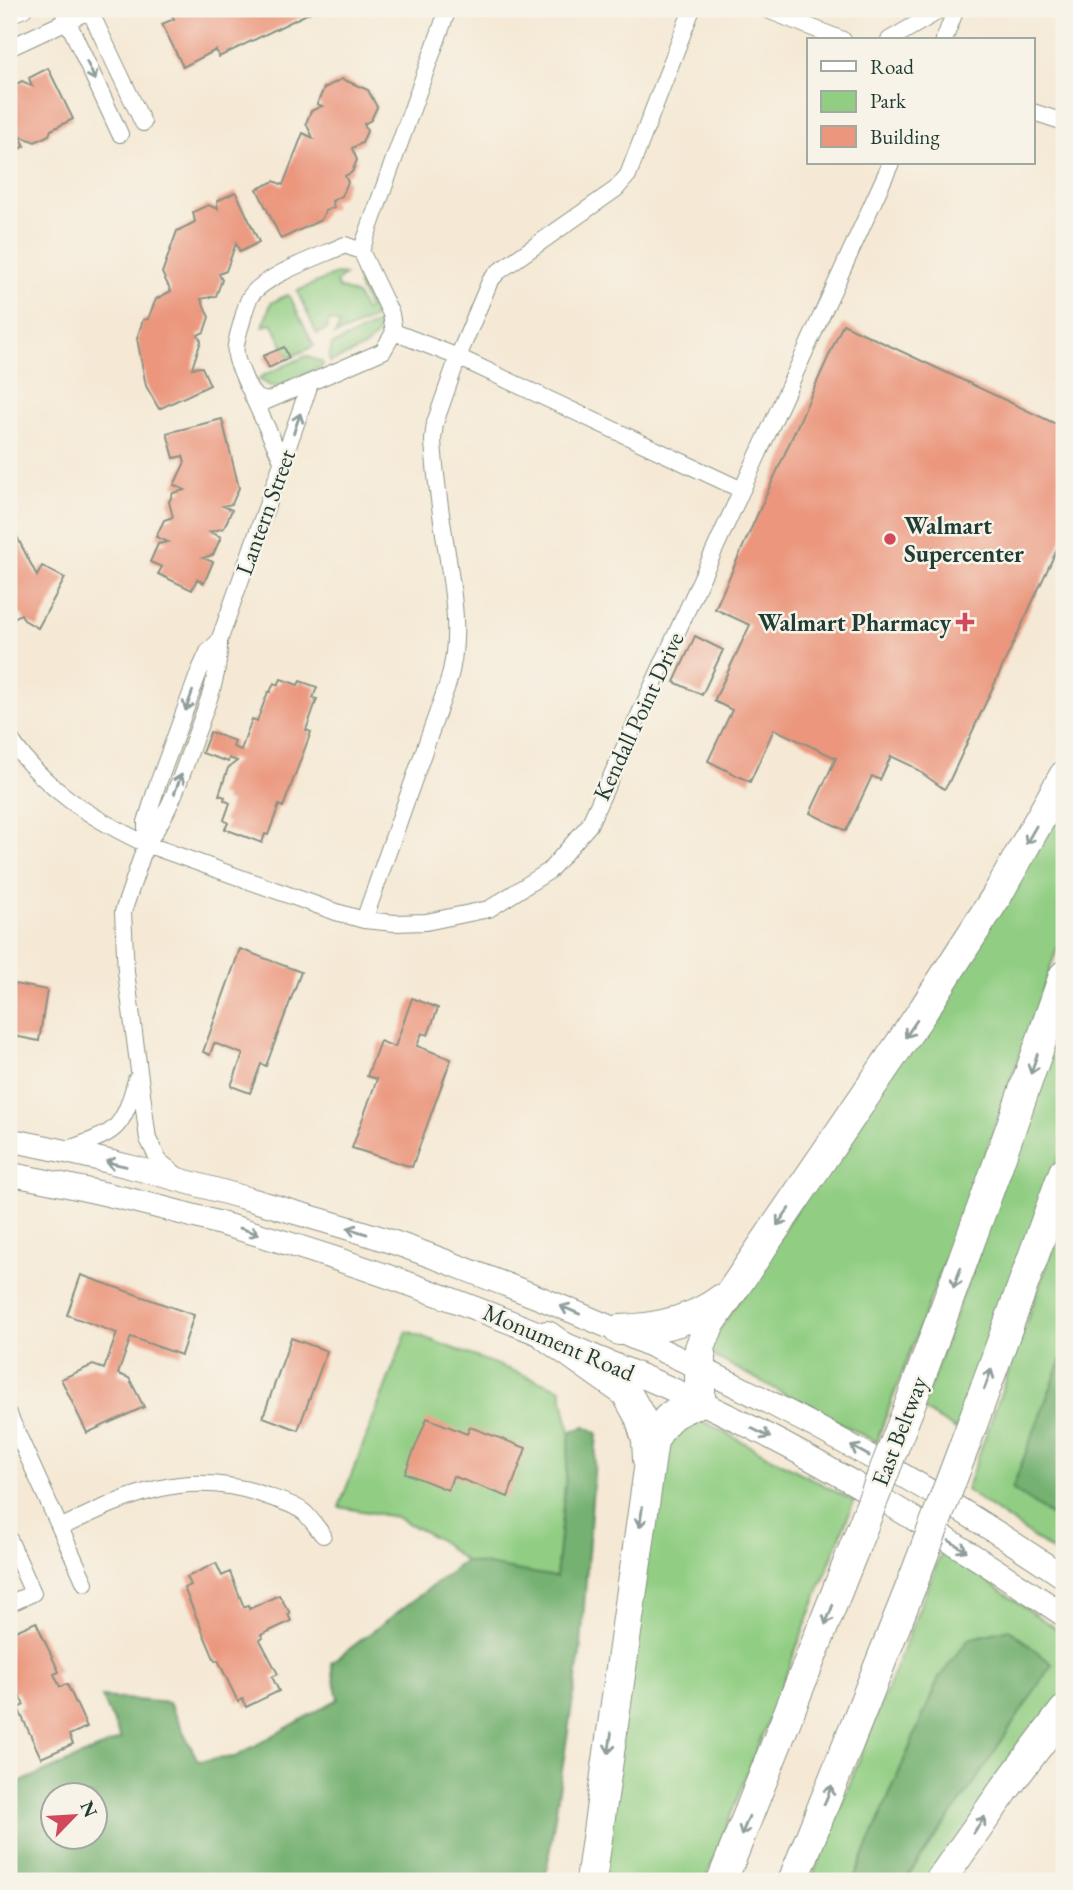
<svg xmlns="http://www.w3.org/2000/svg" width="1073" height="1890" viewBox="0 0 1073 1890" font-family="'EB Garamond',serif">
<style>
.green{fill:#91ce83;stroke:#58865c;stroke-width:2}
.forest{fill:#74b171;stroke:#4a7752;stroke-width:2;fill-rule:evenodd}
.building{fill:#eb967d}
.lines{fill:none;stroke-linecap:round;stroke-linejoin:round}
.street-casing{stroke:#8a9384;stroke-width:18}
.secondary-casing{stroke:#8a9384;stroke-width:25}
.highway-casing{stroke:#8a9384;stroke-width:32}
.street{stroke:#fff;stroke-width:16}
.secondary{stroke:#fff;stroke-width:23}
.highway{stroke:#fff;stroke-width:30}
.highway-bridge-casing{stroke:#8a9384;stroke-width:32;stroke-linecap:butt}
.highway-bridge{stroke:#fff;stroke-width:30}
.oneway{stroke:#8f9e9a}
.poi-dot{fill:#d1495b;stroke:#f7f3e8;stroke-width:2.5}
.labels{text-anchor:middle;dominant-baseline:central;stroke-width:5;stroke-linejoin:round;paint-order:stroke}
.street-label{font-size:24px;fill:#1f3d34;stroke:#f7f3e8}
.poi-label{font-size:24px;font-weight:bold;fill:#1f3d34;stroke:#f7f3e8;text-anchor:start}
</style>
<rect width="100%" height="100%" fill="#f7f3e8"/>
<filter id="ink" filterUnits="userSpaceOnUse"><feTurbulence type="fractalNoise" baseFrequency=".0143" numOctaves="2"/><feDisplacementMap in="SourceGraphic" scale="14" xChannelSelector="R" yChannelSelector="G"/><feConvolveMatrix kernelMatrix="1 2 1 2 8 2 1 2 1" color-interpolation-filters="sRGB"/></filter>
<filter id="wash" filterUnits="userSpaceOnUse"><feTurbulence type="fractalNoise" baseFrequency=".00686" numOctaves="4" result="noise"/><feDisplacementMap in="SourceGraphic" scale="28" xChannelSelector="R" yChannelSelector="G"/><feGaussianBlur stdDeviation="1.57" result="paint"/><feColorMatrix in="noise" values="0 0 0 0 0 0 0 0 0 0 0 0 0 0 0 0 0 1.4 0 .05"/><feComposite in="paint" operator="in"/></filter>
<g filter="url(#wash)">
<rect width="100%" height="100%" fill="#f5e9d5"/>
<path class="green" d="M336 274 345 275 336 282 338 287 357 295 365 311 369 309 358 284 360 280 374 311 373 319 335 335 340 324 330 320 326 330 317 334 297 291Z
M287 295 290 297 314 346 289 358 272 323 263 327 271 303Z
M381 322C378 347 351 353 330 362L329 358 332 345Z
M306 356 322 362 323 366 279 386H271L259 380 262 376Z
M1064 786V929L984 1158 876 1442 709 1354V1347Z
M1064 1007V1145L956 1430 922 1409Z
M1064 1218V1353L1012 1489 1064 1524V1559L966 1490Z
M407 1331 561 1389 570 1433 556 1578 465 1561 438 1539 396 1517 339 1507Z
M695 1417 854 1501 705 1881H597L666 1432Z
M942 1551 1064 1634V1697L932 1881H904L976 1780 939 1678 853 1881H811Z"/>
<path class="forest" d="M1064 1353V1524L1012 1489Z
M585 1426 597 1433 581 1647 545 1881H9V1787L121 1739 102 1697 169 1703 198 1761 235 1757 338 1699 331 1663 465 1561 556 1577 570 1433ZM52 1796H94V1838H52Z
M1009 1629 1052 1664 976 1780 904 1881H853L939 1678 969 1639Z"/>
<g id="blocks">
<path class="building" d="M179 9H317L219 57 216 50 183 67 162 24 174 19 171 13Z
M48 68 73 119 51 130 49 135 35 142 20 136 25 146 9 154V88L22 81 32 86 29 78Z
M342 79 368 90 377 107 371 120 364 124 367 131 362 143 352 148 357 160 352 172 345 176 348 182 342 196 332 201 334 207 325 211 321 220 281 239 257 189 274 181 283 185 303 133 313 138 306 123 311 111 322 106 317 104 324 88Z
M236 192 259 242 240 252 236 243 226 271 219 274 222 280 216 296 201 299 209 317 204 332 198 335 201 341 192 368 202 367 210 385 159 409 146 386 137 338 143 320 148 319 156 299 171 291 162 273 177 231 195 222 193 212 208 205 218 209 217 201Z
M843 324 1058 425 1064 424V534L948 784 944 789 912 766 891 756 880 780 872 776 846 831 810 813 836 758 774 729 750 782 708 761 732 710 714 701 750 625 715 609Z
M284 347 289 358 269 368 263 356Z
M222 419 239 488 232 504 223 506 232 510 224 528 210 532 221 537 213 555 203 558 213 562 204 583 197 579 192 590 158 574 162 567 150 562 158 544 168 542 156 537 164 520 173 517 169 502 173 493 185 490 174 485 185 462 183 456 174 458 167 433Z
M9 528 14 531 37 576 42 566 65 578 38 628 24 620 21 614 14 618 9 616Z
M695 636 723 650 702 695 674 682Z
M281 679 298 685 300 681 317 687 313 698 317 699 306 730 311 732 283 807 279 805 268 835 265 834 262 843 225 829 228 823 224 820 230 803 224 800 225 797 219 795 228 768 237 761 229 758 228 762 202 753 210 732 235 741 233 747 241 750 252 719 257 721 268 692H270L274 683 278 685Z
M240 949 301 972 266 1066 261 1064 250 1093 231 1086 243 1054 214 1043 210 1055 203 1052Z
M9 983 47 990 39 1041 9 1035Z
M412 998 438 1008 428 1035 422 1033 417 1046 451 1059 412 1167 352 1148 377 1079 367 1076 380 1041 395 1047Z
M81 1275 194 1315 181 1355 131 1337 118 1374 129 1378 144 1407 87 1433 61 1379 93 1365 104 1369 117 1333 67 1315Z
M291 1338 327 1351 298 1430 263 1417Z
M427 1418 467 1434 470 1427 526 1448 508 1497 453 1476 448 1490 405 1473Z
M216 1563 222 1576 230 1572 244 1607 248 1605 249 1609 279 1595 290 1613 288 1614 291 1621 261 1635 263 1638 260 1640 278 1674 272 1677 279 1691 246 1707 243 1699 238 1702 218 1660 215 1661 184 1588 191 1585 187 1577Z
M36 1622 59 1672 54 1674 60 1687 67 1684 87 1727 69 1735 73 1744 41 1758 18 1708 24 1705 17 1691 11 1694 9 1689V1634Z"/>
</g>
</g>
<g filter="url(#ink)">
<use href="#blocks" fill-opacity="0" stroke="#8a9384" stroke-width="2"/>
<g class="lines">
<g class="street-casing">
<path id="street" d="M62 9 120 134
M89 9 143 123
M765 9 843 40
M9 15 24 9
M889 40 932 15 939 9
M944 40 956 9
M9 48 93 9
M1033 112 1064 122
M345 245 361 251 391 314 394 332 383 351 267 401C250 398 247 384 241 370 233 354 235 345 240 328 243 319 245 306 250 297 264 275 321 256 345 245Z
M361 251 448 9
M394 332 458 357 742 490
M252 395 283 463
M9 737C42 788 93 819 146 844L336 912 364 920 395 923 426 922 489 909 549 871 589 825 891 163
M146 844C170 813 181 777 194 740 206 707 220 676 219 641L310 384
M364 920 448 683C461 639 454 598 447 553 441 516 435 478 433 440L435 423 458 357 490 281 498 272 616 189 628 175 692 9
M64 1151C115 1131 121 1135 136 1080
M178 1176 159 1161 148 1139 126 972 123 912 146 844V822L157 786 199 672 208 652 219 641
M9 1415 85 1583
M60 1528C128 1495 185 1468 261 1494 274 1499 295 1504 305 1513 312 1520 317 1528 323 1535
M9 1539 33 1593 9 1604"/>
</g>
<g class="secondary-casing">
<path id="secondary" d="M9 1140C92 1155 174 1178 256 1201 296 1213 337 1224 377 1237 422 1251 464 1269 507 1285 703 1361 891 1459 1064 1577
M9 1174C210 1211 405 1276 593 1356 629 1371 665 1385 700 1402 827 1462 947 1537 1064 1615"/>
</g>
<g class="highway-casing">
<path id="highway" d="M619 1330C656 1329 692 1322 722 1299
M547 1336 626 1392 640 1417 647 1440 648 1459
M908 1410 996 1170 1064 976
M965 1444 1064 1172
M591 1881 653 1441C666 1415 674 1412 700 1402V1348L709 1325 924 1009 996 897 1064 776
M722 1881 853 1551
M793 1881 912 1584
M940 1881 1004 1790 1064 1711"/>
</g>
<use href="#street" class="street"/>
<use href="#secondary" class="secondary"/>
<use href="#highway" class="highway"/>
<g class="highway-bridge-casing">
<path id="highway-bridge" d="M853 1551 908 1410
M912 1584 965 1444"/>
</g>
<use href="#highway-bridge" class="highway-bridge"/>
</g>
<defs><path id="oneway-shaft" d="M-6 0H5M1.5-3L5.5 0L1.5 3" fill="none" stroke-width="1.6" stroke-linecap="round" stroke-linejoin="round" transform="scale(1.75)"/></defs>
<g class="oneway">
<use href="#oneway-shaft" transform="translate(91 71) rotate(65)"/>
<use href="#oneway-shaft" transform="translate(297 423) rotate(-71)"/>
<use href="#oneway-shaft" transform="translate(189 701) rotate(110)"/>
<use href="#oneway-shaft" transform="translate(178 784) rotate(-69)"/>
<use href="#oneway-shaft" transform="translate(1031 835) rotate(120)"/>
<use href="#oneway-shaft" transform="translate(911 1029) rotate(124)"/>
<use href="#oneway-shaft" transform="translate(1034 1064) rotate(109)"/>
<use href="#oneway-shaft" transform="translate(116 1164) rotate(-167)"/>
<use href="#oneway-shaft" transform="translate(783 1217) rotate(125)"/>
<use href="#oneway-shaft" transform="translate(249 1231) rotate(17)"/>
<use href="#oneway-shaft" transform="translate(357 1231) rotate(-163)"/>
<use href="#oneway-shaft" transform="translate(957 1278) rotate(110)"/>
<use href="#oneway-shaft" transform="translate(570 1310) rotate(-157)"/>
<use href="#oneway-shaft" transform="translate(988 1379) rotate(-70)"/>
<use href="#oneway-shaft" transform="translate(761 1433) rotate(27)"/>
<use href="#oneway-shaft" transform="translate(860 1451) rotate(-151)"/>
<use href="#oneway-shaft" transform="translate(641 1517) rotate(98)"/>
<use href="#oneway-shaft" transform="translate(958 1546) rotate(31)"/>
<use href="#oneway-shaft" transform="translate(829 1615) rotate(111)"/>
<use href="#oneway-shaft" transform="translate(610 1743) rotate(98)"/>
<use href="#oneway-shaft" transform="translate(828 1795) rotate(-68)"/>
<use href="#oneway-shaft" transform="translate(979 1825) rotate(-55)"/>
<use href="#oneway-shaft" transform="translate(745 1826) rotate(112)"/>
</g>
</g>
<g class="poi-dot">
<circle cx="890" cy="539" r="7"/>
<path d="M961.5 611.5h7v7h7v7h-7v7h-7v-7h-7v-7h7z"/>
</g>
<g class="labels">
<g class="street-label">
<text transform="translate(265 512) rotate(-70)">Lantern Street</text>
<text transform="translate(638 716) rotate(-65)">Kendall Point Drive</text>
<text transform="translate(559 1342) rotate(23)">Monument Road</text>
<text transform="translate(899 1431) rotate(-69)">East Beltway</text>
</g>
<g class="poi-label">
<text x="904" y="525">Walmart<tspan x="904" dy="28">Supercenter</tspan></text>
<text x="951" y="622" text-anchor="end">Walmart Pharmacy</text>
</g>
</g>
<rect width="1073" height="1890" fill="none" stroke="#f7f3e8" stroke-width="35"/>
<rect x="807" y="38" width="228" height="126" fill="#f7f3e8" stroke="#a1aaa0" stroke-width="2"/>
<rect x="821" y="61" width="35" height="10" fill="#ffffff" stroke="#a1aaa0" stroke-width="2"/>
<text x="870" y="74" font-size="21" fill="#1f3d34">Road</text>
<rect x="821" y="91" width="35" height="21" fill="#91ce83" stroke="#a1aaa0" stroke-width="2"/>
<text x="870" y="108" font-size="21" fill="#1f3d34">Park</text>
<rect x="821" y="126" width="35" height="21" fill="#eb967d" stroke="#a1aaa0" stroke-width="2"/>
<text x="870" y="144" font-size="21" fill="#1f3d34">Building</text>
<g transform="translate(74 1816) rotate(65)"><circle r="33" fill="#f7f3e8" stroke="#a1aaa0" stroke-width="2"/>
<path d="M0-5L12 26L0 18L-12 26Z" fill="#d1495b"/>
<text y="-10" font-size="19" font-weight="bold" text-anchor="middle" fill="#1f3d34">N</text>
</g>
</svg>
